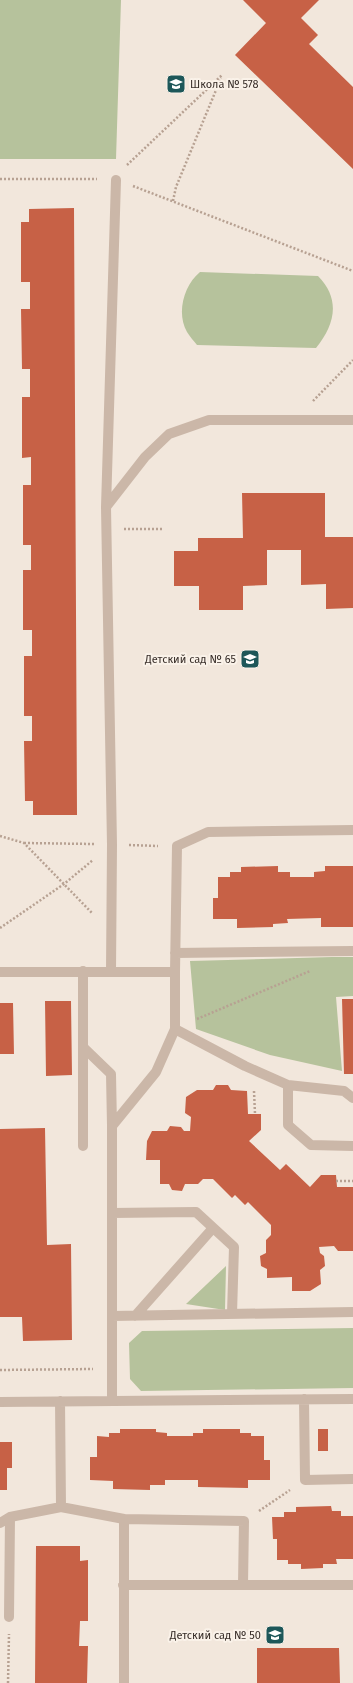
<svg xmlns="http://www.w3.org/2000/svg" width="353" height="1683" viewBox="0 0 353 1683" font-family="'Fira Sans',sans-serif">
<style>
.green{fill:#b6c29c}
.building{fill:#c76146}
.lines{fill:none;stroke-linecap:round;stroke-linejoin:round}
.path{stroke:#b7a192;stroke-width:2.5;stroke-dasharray:2 2;stroke-linecap:butt}
.minor{stroke:#cbb7a8;stroke-width:10}
.labels{text-anchor:middle;dominant-baseline:central;stroke-width:4;stroke-linejoin:round;paint-order:stroke}
.poi-label{font-size:11px;fill:#372d28;stroke:#faf2e9;text-anchor:end}
</style>
<rect width="100%" height="100%" fill="#f2e7dc"/>
<path class="green" d="M0 0H121L116 159H0Z
M200 272 318 276C341 299 335 325 316 348L197 345C194 341 190 337 187 332 176 313 184 285 200 272Z
M332 957H353V996L336 997 342 1071 270 1055 196 1029 190 961Z
M226 1266 225 1310 186 1304Z
M353 1328V1388L141 1391 130 1379 129 1343 142 1331Z"/>
<path class="building" d="M243 0H319L301 18 318 35 309 44 353 87V169L235 55 266 23Z
M74 208 77 815H33V801H25L24 741H32V716H24V656H32V630H23V570H31V545H23V485H31V457L22 458V397H30V369H22L21 309H30V282H21V222H29V209Z
M242 493H325V537H353V608L326 609V584L301 585V550H267V585L243 586V610H199V586H174V551H198V538H243Z
M278 866V872H290V877H314V872L325 871V866H353V927H321V918L287 919 288 923 273 924V927L237 928V919H213V898H218V877H230V872H241V867Z
M342 999H353V1074H344Z
M45 1001H71L72 1075 46 1076Z
M0 1003H13L14 1054H0Z
M216 1085H228L231 1090 247 1091 248 1114H261V1130L249 1141 280 1170 286 1164 310 1187 321 1175H336L337 1187H353V1251H338L334 1246 319 1247 320 1253 324 1256 325 1266 320 1270 321 1284 310 1291H292V1277L267 1278V1269L261 1266 260 1256 266 1253V1240L271 1235V1225L248 1202 245 1205 235 1195 232 1198 213 1179H203L198 1184H185L182 1191 172 1190 169 1184H160V1160H146L147 1141 152 1131H167L170 1126 181 1127 184 1131H190L191 1117 185 1113 186 1097 197 1090H213Z
M45 1128 47 1245 71 1244 72 1340 23 1341 22 1317H0V1129Z
M120 1429H156V1432L167 1433V1436H193V1433H203V1429H240V1433H251V1436H264V1460H270V1480H248V1488L198 1487V1480H165V1485H150V1490L113 1489V1481L90 1480V1457H97V1436L109 1437V1433H120Z
M318 1429H328V1451H318Z
M0 1442H12V1468H7V1490H0Z
M331 1506 332 1511H341V1516H353V1559H336L337 1564H323V1568L301 1569V1564H288V1560H277V1539H273L272 1517H284V1512H296V1507Z
M36 1546H80V1561L88 1560V1621H80L79 1646H88L87 1683H35Z
M257 1648H339L340 1683H257Z"/>
<g class="lines">
<path class="path" d="M127 165 222 75
M0 179H97
M133 186 353 271
M173 201 176 187 221 78
M313 401 353 360
M124 529H164
M0 836 24 843 92 913
M24 843 94 844
M129 845 158 846
M0 928 64 884 93 860
M197 1019 310 971
M254 1091 255 1114
M336 1181H353
M0 1370 93 1369
M259 1511 290 1490
M8 1683 9 1634"/>
<path class="minor" d="M106 507 145 457 169 434 209 420H353
M175 953 353 951
M83 971V1146
M111 971 112 845 106 507 116 180
M0 972H175L177 846 208 832 353 830
M175 1029 245 1066 288 1085 344 1091 353 1098
M83 1047 111 1074 112 1126
M288 1085V1125L311 1145 353 1146
M112 1213 196 1212 234 1247 232 1314
M112 1316 353 1312
M135 1316 213 1228
M304 1399 305 1480 353 1479
M112 1401V1126L156 1072 175 1029V972
M0 1402 353 1399
M61 1507 124 1519V1683
M124 1519 244 1521 243 1585
M0 1523 10 1517 61 1507 60 1401
M123 1585H353
M9 1617 10 1517"/>
</g>
<defs>
<g id="school-square" transform="scale(1)"><rect x="-9" y="-9" width="18" height="18" rx="4" fill="#1d5759" stroke="#faf2e9"/><path d="M0-5L7-2L0 1L-7-2ZM-4 1L0 2.5L4 1V4Q0 6-4 4Z" fill="#fff"/></g>
</defs>
<g fill-rule="evenodd">
<use href="#school-square" x="176" y="84"/>
<use href="#school-square" x="250" y="659"/>
<use href="#school-square" x="275" y="1635"/>
</g>
<g class="labels">
<g class="poi-label">
<text x="190" y="84" text-anchor="start">Школа № 578</text>
<text x="236" y="659">Детский сад № 65</text>
<text x="261" y="1635">Детский сад № 50</text>
</g>
</g>
</svg>
